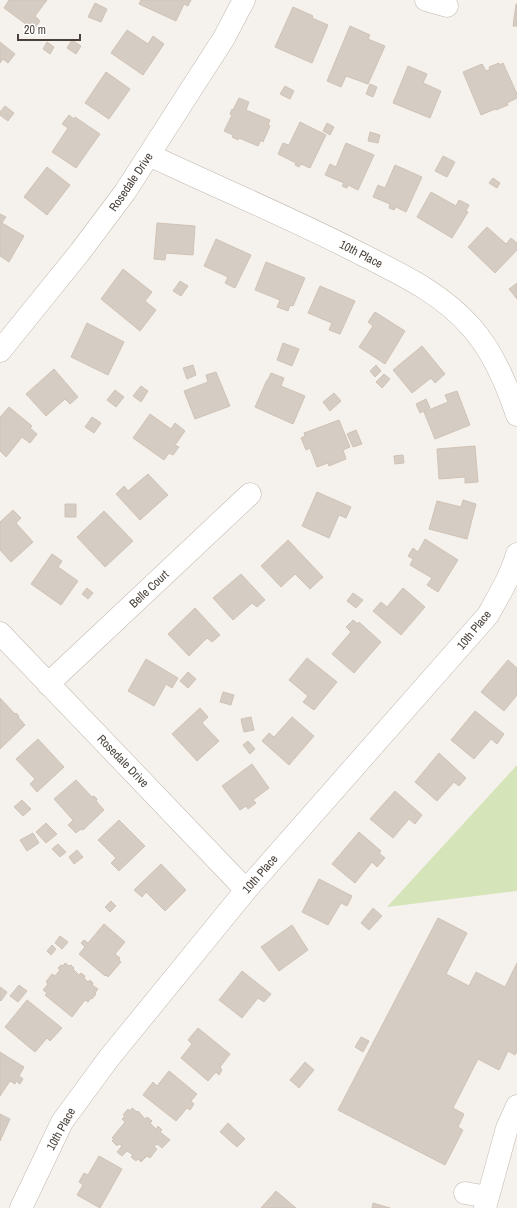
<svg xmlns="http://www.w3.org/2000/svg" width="517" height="1208" viewBox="0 0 517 1208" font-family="'Archivo Narrow',sans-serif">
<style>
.green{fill:#d6e5b9}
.building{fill:#d5ccc3;stroke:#d0c3b6}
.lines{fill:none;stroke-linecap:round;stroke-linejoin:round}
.minor-casing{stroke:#c0b8af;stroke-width:23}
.minor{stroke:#fff;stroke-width:22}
.labels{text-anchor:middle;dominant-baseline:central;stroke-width:3;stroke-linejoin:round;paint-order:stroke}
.street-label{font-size:12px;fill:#49413a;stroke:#fff}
</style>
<rect width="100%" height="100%" fill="#f5f1ec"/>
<path class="green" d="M517 765V891L387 907Z"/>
<path class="building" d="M9 0H47L35 16 40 21 34 30 4 8Z
M141 0H191L188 6 184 4 176 21 139 4Z
M95 3 107 9 101 22 88 17Z
M516 4H517V26H513Z
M293 7 313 16 312 18 328 25 312 63 275 47Z
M350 26 370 35 368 39 385 46 368 84 346 76 341 87 327 81Z
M127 30 148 44 153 36 164 44 143 75 111 53Z
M72 40 81 46 76 54 67 48Z
M0 42 15 54 8 63 3 59 0 63Z
M47 42 54 47 50 54 43 49Z
M499 63 500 65 503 63 517 94V98L507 103 508 105 496 110 495 109 481 115 463 72 482 64 486 71 490 69 489 67Z
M408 66 427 74 423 83 441 91 430 118 393 103Z
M106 72 130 89 109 119 85 103Z
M370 84 377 87 373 97 366 94Z
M285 86 294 91 290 99 280 94Z
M239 98 249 102 246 110 270 120 268 125 270 126 263 142 261 140 258 146 239 138 238 140 232 137 233 135 224 131 232 115 230 114 232 109 233 110Z
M5 106 14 113 8 121 0 115V112Z
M69 115 74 119 75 117 100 134 76 168 52 152 68 128 62 124Z
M300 122 326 135 310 168 301 164 299 167 295 165 296 163 278 154 283 143 289 145Z
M327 123 334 127 330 135 323 131Z
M370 132 380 135 378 143 368 141Z
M346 143 374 155 358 190 348 185 347 188 342 186 344 183 325 175 330 164 336 167Z
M443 156 455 162 447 177 435 171Z
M395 165 422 177 406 212 396 207 394 210 389 208 390 204 373 197 378 185 385 188Z
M47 167 70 185 47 215 24 197Z
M493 178 500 183 497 188 489 183Z
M431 192 456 206 459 200 469 205 466 211 468 212 452 238 417 217Z
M0 214 6 217 2 223 24 236 9 262 0 256Z
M157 223 195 226 193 255 166 253 165 260 154 259Z
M487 227 506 244 511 238 517 243V250L495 273 468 247Z
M216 239 251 255 235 288 225 283 228 277 204 266Z
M266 262 305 278 293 306 290 305 288 311 277 307 280 300 255 290Z
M123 269 152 292 145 301 156 310 140 331 101 299Z
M180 281 188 286 181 296 173 291Z
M517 283V299L509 289Z
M320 286 355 301 340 334 329 330 332 323 308 313Z
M375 312 405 331 385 364 359 347 373 326 368 322Z
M87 323 124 342 108 375 71 357Z
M283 343 299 349 292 366 277 360Z
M422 346 445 374 435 383 431 378 412 393 393 370Z
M193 365 196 375 187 379 183 368Z
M376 365 381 371 375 377 370 371Z
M54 369 78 397 70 404 65 399 46 416 26 394Z
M216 372 230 406 195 419 184 391 208 382 206 375Z
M271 373 284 378 281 386 305 396 293 424 255 407 267 380H268Z
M384 374 390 379 382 388 376 382Z
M141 386 148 391 141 402 133 396Z
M115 390 124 397 116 407 107 400Z
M457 391 470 425 435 439 424 412 448 402 445 395Z
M334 393 341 401 330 411 323 402Z
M426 399 430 408 420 413 416 404Z
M9 407 32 426 30 428 37 434 30 443 22 437 6 457 0 451V417Z
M150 414 171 429 175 423 185 431 175 445 179 447 173 455 169 453 164 460 133 438Z
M92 417 101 423 94 433 85 427Z
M339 420 350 447 343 450 346 459 329 466 328 463 317 467 310 448 306 450 301 438 305 436 304 433Z
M356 430 362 444 353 447 347 434Z
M475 446 478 482 465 483V477L439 479 437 449Z
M403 455 404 463 395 464 394 456Z
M148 474 168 495 140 520 116 494 124 486 128 491Z
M317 492 351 507 346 518 339 515 329 538 302 526Z
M463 500 476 504 467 539 429 529 437 501 461 507Z
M65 504H76V517H65Z
M13 510 21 518 16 523 33 542 11 562 0 550V522Z
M104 511 133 541 105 567 77 537Z
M425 539 458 560 438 592 427 585 432 578 410 565 413 559 408 556 413 548 418 552Z
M288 540 323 577 310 589 295 574 281 587 261 566Z
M52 554 62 561 58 567 78 581 61 605 31 584Z
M241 574 265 600 257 607 252 603 233 620 213 598Z
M87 588 93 593 88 599 82 594Z
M403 588 425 607 401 635 373 611 381 602 387 607Z
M353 593 363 600 356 608 347 601Z
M195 608 220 635 212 642 207 638 189 656 168 634Z
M353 620 358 624 359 622 381 642 354 673 332 654 351 632 346 627Z
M307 658 337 682 314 710 303 702 308 696 289 680Z
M146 659 178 678 172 688 166 684 154 706 128 691Z
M508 660 517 668V695L504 711 481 692Z
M188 672 196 679 188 688 180 681Z
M223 692 234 695 231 705 220 702Z
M0 698 15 714 16 713 19 716 18 717 25 725 0 749Z
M200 708 208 717 202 723 219 741 197 761 172 734Z
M475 711 504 734 497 744 491 739 474 759 451 740Z
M251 717 254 730 244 732 241 719Z
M292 717 314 736 289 765 262 741 269 733 274 737Z
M38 739 64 767 37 792 30 784 35 779 16 759Z
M248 741 255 749 250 754 243 745Z
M439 753 466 778 459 786 454 782 437 801 415 782Z
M252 764 269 788 253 800 256 803 248 809 246 806 240 810 222 786Z
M76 780 92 797 94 796 97 799 96 801 104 810 83 830 81 829 76 833 68 825 73 820 54 799Z
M395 791 422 815 415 824 409 819 393 838 370 819Z
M22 800 31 809 23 816 14 807Z
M119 820 145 846 119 871 111 863 116 858 98 840Z
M46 823 57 834 46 843 36 832Z
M359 832 381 851 379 853 385 858 377 867 372 862 355 883 332 864Z
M33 833 39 843 27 851 20 840Z
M58 844 66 852 60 857 52 849Z
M77 850 83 857 74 864 69 857Z
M161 864 186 890 165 911 146 892 142 897 134 890Z
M319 879 352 896 347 906 341 903 328 925 302 912Z
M111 901 116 906 110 912 105 907Z
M373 908 382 916 369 930 361 923Z
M438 918 467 933 446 974 469 986 476 972 505 987 517 963V1051L515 1055 508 1051 499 1070 478 1059 453 1108 464 1114 458 1127 463 1130 445 1165 338 1110Z
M104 924 125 942 115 954 120 958 119 960 121 962 108 977 106 975 105 976 79 954 85 947 81 943 84 940 88 943Z
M292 925 308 950 279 971 261 947Z
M60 936 68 942 62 949 55 943Z
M52 945 56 949 51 955 47 951Z
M65 963 69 966 71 965 74 968 73 969 79 975 81 973 85 976 84 978 88 982 90 980 93 983 92 985 98 989 95 993 96 994 92 999 91 998 88 1002 85 1000 72 1017 45 995 47 993 43 990 48 984 46 982 52 974 55 976 60 970 58 968 61 965 63 966Z
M242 971 271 994 264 1002 258 998 242 1018 219 1000Z
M19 985 27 991 18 1002 10 996Z
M0 987 7 992 1 1001 0 1000Z
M27 1000 62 1028 50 1041 47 1038 35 1052 5 1027Z
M198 1028 230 1054 220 1067 222 1070 219 1075 216 1072 208 1081 181 1058 192 1044 188 1040Z
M361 1037 369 1041 363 1052 355 1047Z
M0 1052 24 1067 19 1076 23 1079 20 1084 16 1081 15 1084 10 1081 0 1096Z
M305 1062 314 1070 299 1088 290 1080Z
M169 1071 197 1094 191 1101 194 1104 190 1110 187 1108 176 1121 143 1095 153 1082 157 1086Z
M132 1108 137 1112 138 1111 145 1119 147 1117 152 1121 150 1123 156 1129 158 1126 162 1130 160 1132 170 1140 162 1148 157 1144 154 1147 157 1149 150 1158 147 1156 141 1162 138 1159 136 1161 131 1157 133 1155 127 1151 122 1156 117 1152 122 1146 119 1144 117 1146 112 1141 114 1139 112 1138 125 1122 122 1119 125 1116 123 1115 128 1109 130 1111Z
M0 1114 10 1119 0 1141Z
M228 1123 245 1139 237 1147 220 1132Z
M99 1156 122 1169 100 1208 77 1195 83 1185 79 1182 84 1173 88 1175Z
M276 1191 296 1208H261Z
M373 1203 390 1208H372Z"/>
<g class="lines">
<g class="minor-casing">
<path id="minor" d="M426 0 447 6
M149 155C219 188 291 218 361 254 400 274 442 293 471 327 493 351 507 385 517 415
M0 351 80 252 125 192 224 38 244 0
M0 633 246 890
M48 684 250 494
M465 1193 488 1197
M21 1208 62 1122 109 1058 246 890 488 615C499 595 511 576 517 554
M485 1208 507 1128 517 1106"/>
</g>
<use href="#minor" class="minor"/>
</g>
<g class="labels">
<g class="street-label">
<text transform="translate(131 182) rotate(-56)">Rosedale Drive</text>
<text transform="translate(361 254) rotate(27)">10th Place</text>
<text transform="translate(149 589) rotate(-43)">Belle Court</text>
<text transform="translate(474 630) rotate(-51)">10th Place</text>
<text transform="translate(123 761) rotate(46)">Rosedale Drive</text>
<text transform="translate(260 874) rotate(-49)">10th Place</text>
<text transform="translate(61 1129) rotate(-61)">10th Place</text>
</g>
</g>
<path d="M18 34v6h62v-6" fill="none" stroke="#49413a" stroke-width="2"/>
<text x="24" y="34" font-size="12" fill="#49413a" stroke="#ffffff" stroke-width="3" paint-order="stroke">20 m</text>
</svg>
